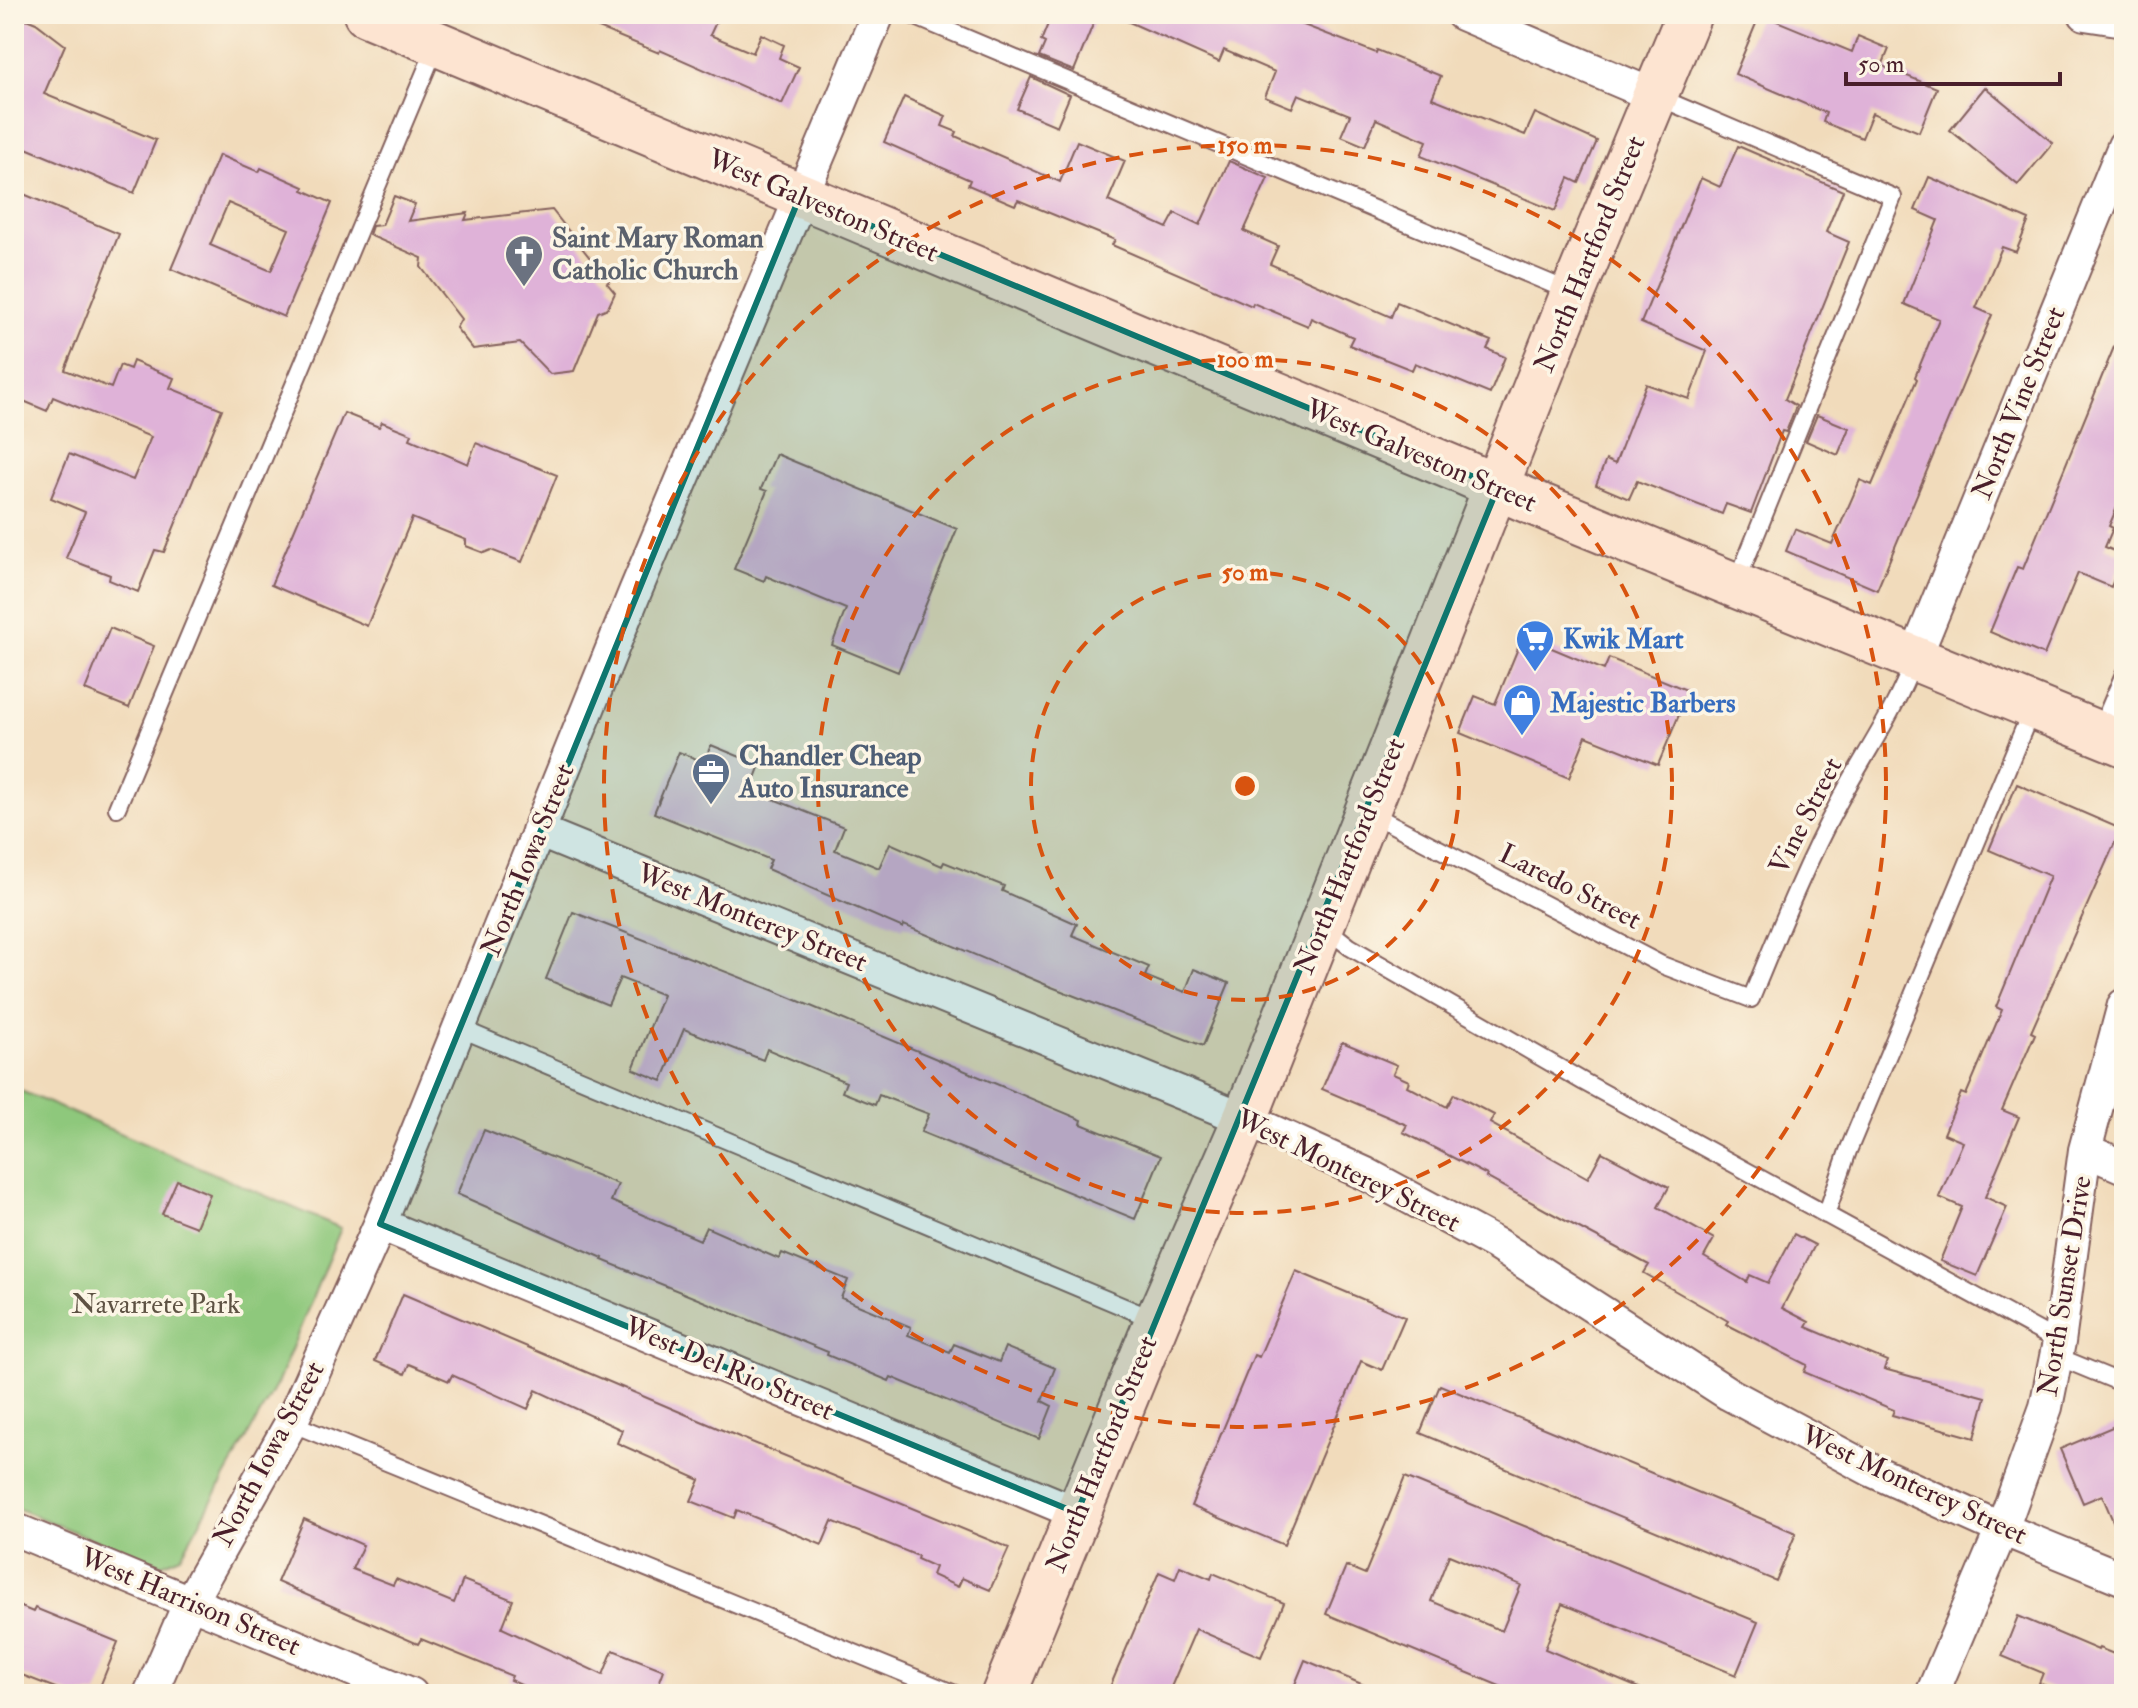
<svg xmlns="http://www.w3.org/2000/svg" width="2138" height="1708" viewBox="0 0 2138 1708" font-family="'IM FELL Double Pica',serif">
<style>
.green{fill:#8ec87c;stroke:#6c7454;stroke-width:2}
.building{fill:#dfb2d8;fill-rule:evenodd}
.lines{fill:none;stroke-linecap:round;stroke-linejoin:round}
.lane-casing{stroke:#84615d;stroke-width:20}
.street-casing{stroke:#84615d;stroke-width:36}
.secondary-casing{stroke:#84615d;stroke-width:48}
.lane{stroke:#fff;stroke-width:16}
.street{stroke:#fff;stroke-width:32}
.secondary{stroke:#fde4d1;stroke-width:44}
.marked{fill:#0f766e;fill-opacity:0.2;stroke:#0f766e;stroke-width:6;stroke-linejoin:round}
.ring{fill:none;stroke:#d8530f;stroke-width:4;stroke-dasharray:14 10}
.labels{text-anchor:middle;dominant-baseline:central;stroke-width:7;stroke-linejoin:round;paint-order:stroke}
.street-label{font-size:28px;fill:#4a1f2b;stroke:#fcf5e5}
.worship-label{font-size:28px;font-weight:bold;fill:#5b616d;stroke:#fcf5e5;text-anchor:start}
.shop-label{font-size:28px;font-weight:bold;fill:#366cbe;stroke:#fcf5e5;text-anchor:start}
.service-label{font-size:28px;font-weight:bold;fill:#4e5e75;stroke:#fcf5e5;text-anchor:start}
.park-label{font-size:28px;fill:#5e5243;stroke:#fcf5e5}
.centre{fill:#d8530f;stroke:#fcf5e5;stroke-width:4}
.ring-label{font-size:24px;text-anchor:middle;font-weight:bold;fill:#d8530f;stroke:#fcf5e5;stroke-width:7;stroke-linejoin:round;paint-order:stroke}
</style>
<rect width="100%" height="100%" fill="#fcf5e5"/>
<filter id="ink" filterUnits="userSpaceOnUse"><feTurbulence type="fractalNoise" baseFrequency=".0125" numOctaves="2"/><feDisplacementMap in="SourceGraphic" scale="16" xChannelSelector="R" yChannelSelector="G"/><feConvolveMatrix kernelMatrix="1 2 1 2 8 2 1 2 1" color-interpolation-filters="sRGB"/></filter>
<filter id="wash" filterUnits="userSpaceOnUse"><feTurbulence type="fractalNoise" baseFrequency=".006" numOctaves="4" result="noise"/><feDisplacementMap in="SourceGraphic" scale="32" xChannelSelector="R" yChannelSelector="G"/><feGaussianBlur stdDeviation="1.8" result="paint"/><feColorMatrix in="noise" values="0 0 0 0 0 0 0 0 0 0 0 0 0 0 0 0 0 1.4 0 .05"/><feComposite in="paint" operator="in"/></filter>
<g filter="url(#wash)">
<rect width="100%" height="100%" fill="#f1dbbb"/>
<path class="green" d="M14 1088 341 1228 278 1382 181 1556 162 1564 147 1562 14 1507Z"/>
<g id="blocks">
<path class="building" d="M14 14 36 23 65 45 44 94 156 140 134 193 14 143Z
M565 14H702L717 20 710 35 753 53 761 34 784 45 779 58 799 67 782 104 660 50 659 53Z
M1052 14H1073L1094 22 1074 71 1039 57 1045 43 1041 41Z
M1111 14H1275L1376 53 1377 50 1441 76 1432 98 1525 135 1535 113 1597 141 1579 183 1569 178 1555 211 1421 156 1427 141 1376 119 1365 146 1341 136 1350 115 1298 94 1292 108 1265 97 1275 72 1224 50 1219 62Z
M1760 14 1852 52 1858 36 1889 49 1882 66 1937 88 1919 132 1872 113 1862 138 1823 122 1826 113 1735 74Z
M1031 77 1070 95 1057 126 1017 109Z
M1985 87 2053 143 2018 185 1950 130Z
M904 97 946 116 942 126 957 132 955 136 1060 182 1077 141 1125 161 1108 201 1167 228 1175 213 1200 225 1229 161 1268 178 1244 231 1278 246 1270 264 1391 317 1397 302 1491 341 1487 349 1505 357 1490 394 1415 363 1412 370 1349 345 1353 337 1311 318 1308 326 1253 303 1252 306 1112 245 1115 240 1018 200 1015 205 968 185 970 180 884 142Z
M1738 146 1843 191 1826 232 1849 242 1785 399 1796 406 1786 432 1782 431 1751 513 1726 504 1722 514 1637 481 1629 499 1596 485 1606 460 1615 464 1646 384 1689 399 1707 351 1641 323 1701 178 1720 187Z
M219 155 259 172 261 168 304 187 303 190 332 203 284 317 171 269ZM228 203 289 229 271 271 210 245Z
M1929 177 2029 220 2016 252 2002 247 1976 308 1992 315 1877 590 1786 551 1795 529 1832 544 1860 480 1872 485 1917 379 1915 377 1939 319 1904 304 1938 220 1915 210Z
M14 190 119 234 65 370 111 388 120 365 130 369 133 361 174 378 170 388 222 409 164 552 155 550 138 592 109 580 110 575 66 558 85 512 51 498 69 454 133 480 151 437 53 397 47 411 14 397Z
M394 196 415 204 408 221 468 213 465 220 552 210 609 282 607 283 615 293 608 308 598 312 574 371 550 374 520 343 473 349 456 328 461 319 421 267 422 258 369 235 372 226 382 225Z
M2123 325 2124 491 2109 526 2113 528 2105 547 2124 555 2111 587 2078 573 2044 655 1990 632 2017 567 2023 569Z
M344 413 379 427 382 422 412 434 410 439 468 464 476 443 557 475 522 562 491 550 484 553 466 546V540L412 518 367 626 271 585Z
M1817 415 1849 428 1838 455 1806 441Z
M776 454 957 529 898 672 832 645 846 609 766 576 764 581 734 569 767 491 761 489Z
M110 628 154 646 129 708 85 690Z
M1523 636 1604 670 1609 658 1689 691 1658 765 1586 736 1569 778 1460 733 1475 696 1495 704Z
M711 745 760 765 752 786 769 793 768 797 844 827 835 850 879 868 890 843 942 866 944 862 1004 886 1002 891 1077 924 1072 935 1149 967 1145 976 1185 992 1194 969 1229 983 1203 1046 1049 986 904 925 903 928 767 869 771 860 654 813 679 752 704 762Z
M2017 784 2121 829 2031 1032 2035 1034 2002 1110 2019 1117 1985 1197 2007 1207 1977 1276 1940 1261 1962 1207 1939 1197 1963 1142 1944 1134 1961 1093 1966 1095 2002 1010 1996 1007 2050 876 1989 850Z
M573 912 775 991 1082 1120 1081 1124 1161 1156 1135 1219 921 1132 929 1114 879 1095 875 1105 842 1092 846 1082 767 1049 763 1060 684 1029 662 1081 633 1069 663 995 620 978 608 1005 546 979Z
M1342 1042 1397 1065 1393 1074 1409 1081 1407 1086 1447 1107 1454 1094 1494 1115 1490 1123 1588 1178 1602 1152 1669 1187 1658 1207 1714 1239 1704 1257 1747 1282 1750 1275 1768 1283 1794 1234 1815 1245 1782 1308 1809 1322 1806 1327 1887 1361 1884 1369 1986 1397 1975 1438 1892 1415 1894 1410 1804 1372 1807 1365 1726 1324 1728 1321 1644 1273 1649 1265 1551 1213 1486 1177 1487 1175 1403 1132 1407 1125 1322 1089Z
M484 1130 618 1184 611 1201 700 1240 706 1227 779 1259 782 1253 848 1280 841 1298 911 1327 908 1335 950 1352 954 1344 999 1362 1005 1347 1055 1368 1042 1401 1052 1406 1039 1439 891 1377 889 1381 827 1355 828 1352 602 1260 603 1258 457 1194Z
M177 1180 210 1194 196 1227 162 1214Z
M1296 1271 1405 1317 1382 1370 1361 1361 1284 1545 1191 1506 1254 1355 1259 1357Z
M403 1294 720 1429 1009 1548 990 1590 962 1578 958 1587 932 1575 935 1567 917 1559 918 1556 832 1521 822 1545 737 1510 734 1518 691 1501 700 1480 617 1443 622 1430 536 1390 528 1409 452 1375 449 1381 409 1364 405 1374 375 1361Z
M1440 1385 1796 1533 1776 1581 1420 1433Z
M2124 1422V1547L2102 1495 2083 1503 2060 1449Z
M1405 1477 1758 1622 1736 1675 1562 1604 1545 1649 1653 1694H1519L1326 1614 1346 1566 1365 1574ZM1449 1555 1521 1585 1502 1631 1431 1601Z
M304 1519 363 1545 352 1569 393 1585 396 1579 454 1603 463 1580 513 1600 502 1628 603 1675 613 1650 664 1670 655 1694H541L510 1680 512 1676 421 1639 418 1644 277 1582Z
M1180 1566 1211 1579 1213 1573 1284 1603 1261 1657 1196 1629 1168 1694H1107L1159 1572 1175 1579Z
M14 1604 33 1612 35 1608 118 1642 97 1694H71L14 1672Z
M2018 1616 2098 1650 2099 1648 2124 1658V1694H2065L2039 1683 2043 1673 2002 1656Z
M1305 1660 1385 1694H1291Z"/>
</g>
</g>
<g filter="url(#ink)">
<use href="#blocks" fill-opacity="0" stroke="#84615d" stroke-width="2"/>
<g class="lines">
<g class="lane-casing">
<path id="lane" d="M909 14 1571 292
M1658 97 1893 197 1736 584
M2099 733 2124 674
M117 808 436 46
M1370 813 1662 965 1751 999C1778 933 1805 865 1839 802 1865 753 1895 712 1914 660
M1323 926 1350 947 1584 1082 2059 1342
M459 1028 1155 1320
M1826 1215 1848 1151 2032 709
M2056 1356 2124 1384
M291 1423 955 1694"/>
</g>
<g class="street-casing">
<path id="street" d="M1462 14 1655 96
M2085 14 2124 20
M1914 660 2124 146
M538 831 1245 1119 1366 1174 1496 1244 1729 1394 1871 1470 2002 1529 2124 1579
M2085 1150 2124 1167
M380 1224 1077 1513
M14 1529 411 1694
M150 1694 190 1602 291 1423 380 1224 635 592 878 14
M1932 1694 2002 1529 2046 1407 2059 1342 2085 1150 2124 1005"/>
</g>
<g class="secondary-casing">
<path id="secondary" d="M366 14 1463 472 1524 499 2124 744
M1004 1694 1157 1321 1245 1119 1573 293 1689 14"/>
</g>
<use href="#lane" class="lane"/>
<use href="#street" class="street"/>
<use href="#secondary" class="secondary"/>
</g>
</g>
<path class="marked" d="M800 196 1498 487 1077 1513 380 1224Z"/>
<g class="ring">
<circle cx="1245" cy="786" r="214"/>
<circle cx="1245" cy="786" r="427"/>
<circle cx="1245" cy="786" r="641"/>
</g>
<defs>
<g id="church-pin" transform="scale(2)"><path d="M0 17L-7.5 6A9.5 9.5 0 1 1 7.5 6Z" fill="#6b7280" stroke="#fcf5e5"/><path d="M-1.2-6h2.4v3.5h3.3v2.4h-3.3V6h-2.4V-.1h-3.3v-2.4h3.3Z" fill="#fff"/></g>
<g id="supermarket-pin" transform="scale(2)"><path d="M0 17L-7.5 6A9.5 9.5 0 1 1 7.5 6Z" fill="#3f7fe0" stroke="#fcf5e5"/><path d="M-6-5.5h2.5l.6 2H6L4.5 2H-2.5L-4.4-4H-6ZM-1.5 3.2a1.3 1.3 0 1 0 .1 0ZM3 3.2a1.3 1.3 0 1 0 .1 0Z" fill="#fff"/></g>
<g id="shop-pin" transform="scale(2)"><path d="M0 17L-7.5 6A9.5 9.5 0 1 1 7.5 6Z" fill="#3f7fe0" stroke="#fcf5e5"/><path d="M-5-2.5h2.3a2.7 3.5 0 0 1 5.4 0H5L5.5 6h-11ZM-1.5-2.5h3a1.5 2.3 0 0 0-3 0Z" fill="#fff"/></g>
<g id="office-pin" transform="scale(2)"><path d="M0 17L-7.5 6A9.5 9.5 0 1 1 7.5 6Z" fill="#5c6f8a" stroke="#fcf5e5"/><path d="M-6-3h4V-5.5h4V-3h4V5H-6ZM-1-4.5V-3h2v-1.5ZM-6 0V1H6V0Z" fill="#fff"/></g>
</defs>
<g fill-rule="evenodd">
<use href="#church-pin" x="524" y="254"/>
<use href="#supermarket-pin" x="1535" y="639"/>
<use href="#shop-pin" x="1522" y="703"/>
<use href="#office-pin" x="711" y="772"/>
</g>
<g class="labels">
<g class="street-label">
<text transform="translate(823 206) rotate(23)">West Galveston Street</text>
<text transform="translate(1590 254) rotate(-68)">North Hartford Street</text>
<text transform="translate(2019 403) rotate(-68)">North Vine Street</text>
<text transform="translate(1421 456) rotate(23)">West Galveston Street</text>
<text transform="translate(1806 816) rotate(-63)">Vine Street</text>
<text transform="translate(1350 856) rotate(-68)">North Hartford Street</text>
<text transform="translate(528 860) rotate(-68)">North Iowa Street</text>
<text transform="translate(1570 887) rotate(27)">Laredo Street</text>
<text transform="translate(752 918) rotate(22)">West Monterey Street</text>
<text transform="translate(1348 1171) rotate(26)">West Monterey Street</text>
<text transform="translate(2065 1286) rotate(-81)">North Sunset Drive</text>
<text transform="translate(729 1369) rotate(23)">West Del Rio Street</text>
<text transform="translate(269 1454) rotate(-62)">North Iowa Street</text>
<text transform="translate(1102 1454) rotate(-68)">North Hartford Street</text>
<text transform="translate(1914 1485) rotate(25)">West Monterey Street</text>
<text transform="translate(190 1602) rotate(23)">West Harrison Street</text>
</g>
<g class="worship-label">
<text x="552" y="238">Saint Mary Roman<tspan x="552" dy="32">Catholic Church</tspan></text>
</g>
<g class="shop-label">
<text x="1563" y="639">Kwik Mart</text>
<text x="1550" y="703">Majestic Barbers</text>
</g>
<g class="service-label">
<text x="739" y="756">Chandler Cheap<tspan x="739" dy="32">Auto Insurance</tspan></text>
</g>
<g class="park-label">
<text x="156" y="1304">Navarrete Park</text>
</g>
</g>
<circle cx="1245" cy="786" r="12" class="centre"/>
<g class="ring-label">
<text x="1245" y="153">150 m</text>
<text x="1245" y="367">100 m</text>
<text x="1245" y="580">50 m</text>
</g>
<rect width="2138" height="1708" fill="none" stroke="#fcf5e5" stroke-width="48"/>
<path d="M1846 72v12h214v-12" fill="none" stroke="#4a1f2b" stroke-width="4"/>
<text x="1858" y="72" font-size="24" fill="#4a1f2b" stroke="#fcf5e5" stroke-width="6" paint-order="stroke">50 m</text>
</svg>
